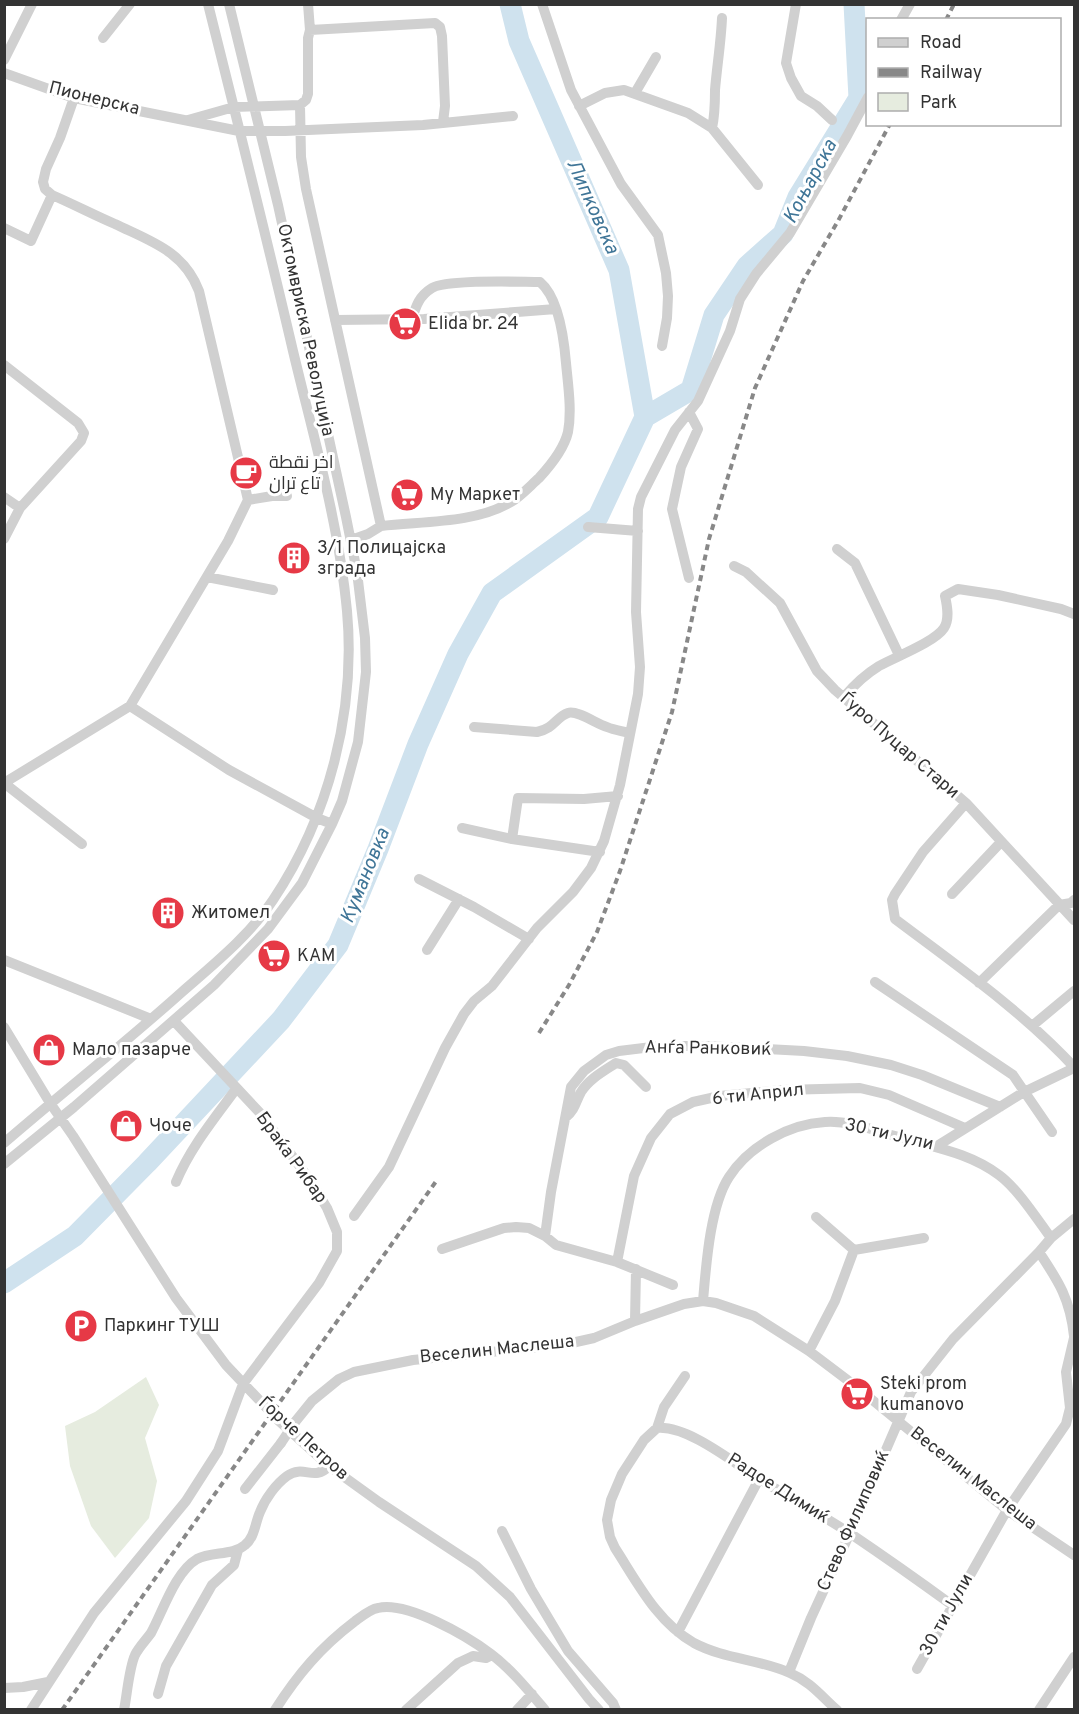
<svg xmlns="http://www.w3.org/2000/svg" width="1079" height="1714" viewBox="0 0 1079 1714" font-family="Overpass,Cairo,sans-serif">
<style>
.green{fill:#e6ecdf}
.lines{fill:none;stroke-linecap:round;stroke-linejoin:round}
.river{stroke:#cfe2ee;stroke-width:21}
.minor{stroke:#d0d0d0;stroke-width:10}
.rail{stroke:#888;stroke-width:4;stroke-dasharray:6 4.5;stroke-linecap:butt}
.minor-bridge{stroke:#d0d0d0;stroke-width:10}
.labels{text-anchor:middle;dominant-baseline:central;stroke-width:6;stroke-linejoin:round;paint-order:stroke}
.street-label{font-size:18px;fill:#333;stroke:#fff}
.poi-label{font-size:18px;fill:#333;stroke:#fff;text-anchor:start}
.water-label{font-size:20px;font-style:italic;fill:#3f7597;stroke:#fff}
</style>
<rect width="100%" height="100%" fill="#fff"/>
<path class="green" d="M146 1377 159 1405 145 1438 157 1481 149 1518 115 1558 91 1526 70 1466 65 1426 95 1412Z"/>
<g class="lines">
<path class="river" d="M510 4 519 41 619 270 645 417
M645 417 691 390 714 315 747 266 783 234 798 197 859 98 854 4
M4 1283 75 1236 147 1163 281 1020 338 945 378 849 418 744 458 654 492 593 598 517 645 417"/>
<path class="minor" d="M308 4 310 30
M542 4 571 90 621 184 658 235 666 273 668 296 667 318 662 346
M796 4 786 63 791 78 801 96 817 106 832 120
M901 20 910 4
M103 38 130 4
M4 60 32 4
M4 73 74 98 239 131H285L423 125 513 116
M635 93 656 57
M300 105 301 157 306 189 381 526 368 534 351 540
M579 106 605 93 624 90 688 113 712 128 758 185
M188 120 234 107 300 105 306 100 308 94V38L310 30 435 23 440 27 442 36 445 106 443 122
M712 128C715 115 715 103 715 90 717 66 721 42 722 18
M52 195 45 189 43 182 46 169 60 138 74 98
M4 228 31 241 52 195C73 204 94 215 115 224 150 241 184 251 199 291L248 500 228 541 130 706 4 783
M335 320 424 319 556 309
M4 365 78 423 84 433 81 441 20 508 4 539
M4 497 20 508
M248 500 272 496H287
M381 526C422 521 474 524 511 502 521 496 530 486 539 478 551 465 564 449 568 432 572 410 568 385 566 363 564 339 559 298 540 282 518 282 447 279 432 288 419 296 416 306 412 319
M588 527 638 531
M837 549 855 563 899 655
M734 566 746 572 780 603 817 671 835 690 966 803 1074 920
M207 577 273 590
M689 578 672 509 681 467 698 429 689 412
M844 697C854 685 866 674 879 666 895 657 935 642 944 628 950 619 947 605 945 596L958 589 998 595 1061 609 1074 614
M130 706 229 770 317 818 332 824
M474 727 537 732C555 728 556 717 568 713 577 710 597 724 607 727 614 730 622 731 629 733
M4 783 82 844
M966 803 923 852 895 894 892 900 895 919C956 965 1021 1010 1074 1067
M462 828 512 839 600 852
M512 839 518 798 584 799 618 796
M419 879 474 907 529 939
M952 894 1001 842
M427 950 459 899
M4 960 151 1019
M875 982 1013 1075 1052 1132
M979 983 1059 905 1071 903 1074 900
M1032 1026 1074 991
M4 1027 50 1103 73 1136 176 1298 226 1365 279 1421 329 1466 379 1502 476 1566 510 1597 589 1699 599 1710
M566 1117C575 1110 576 1101 581 1092 589 1079 604 1071 616 1063L624 1065 646 1087
M4 1143C63 1092 124 1044 182 992 214 964 249 936 273 900 329 816 356 711 347 611 339 524 313 435 293 351 266 235 237 120 208 4
M937 1146 1024 1092 1074 1068
M4 1164 74 1107 214 985 268 929 302 883 332 824 342 801 358 742 366 672 365 638 357 572 346 517 278 205 229 4
M176 1182C190 1148 214 1119 236 1089
M354 1216 389 1167 445 1048 464 1014 474 1001 492 986 537 928 573 892 591 868 604 841 620 785 638 694 640 667 636 612 638 509 641 497 675 430 698 401 730 331 740 299 756 274 790 233 847 136 868 97
M545 1236 551 1192 571 1087 584 1071 606 1055 619 1051 660 1046H706L804 1051 847 1056 891 1065 922 1075 1000 1107
M442 1249 504 1228 516 1227 529 1228 545 1236 556 1245 617 1262 673 1285
M854 1250 924 1238
M1039 1252C1059 1282 1070 1299 1074 1336
M617 1262 634 1176 651 1138 670 1114 693 1102 720 1096 782 1090 860 1088 889 1095 965 1128
M703 1301C706 1266 710 1206 729 1177 749 1146 789 1124 825 1122 852 1120 880 1133 906 1139 938 1148 971 1154 999 1175 1018 1189 1037 1219 1051 1238
M635 1321 636 1269
M809 1351 835 1301 854 1250 816 1217
M685 1376 664 1407 657 1428 644 1440 622 1474 611 1500 607 1520 610 1537 615 1548C637 1582 657 1622 694 1643 724 1659 759 1659 790 1673 811 1682 821 1696 837 1710
M295 1422 312 1401 339 1379 354 1372 413 1360 567 1344 594 1338 635 1321 684 1304 703 1301 716 1303 754 1316 809 1351 854 1385 1007 1510 1074 1555
M657 1428C688 1425 735 1464 761 1480 791 1498 822 1515 851 1534 885 1557 919 1581 952 1605
M245 1489 281 1443
M502 1531 531 1589 568 1651 613 1703 616 1710
M678 1632 759 1479
M917 1669 1007 1510 1066 1424 1070 1408 1066 1372 1074 1338
M789 1672 811 1618 850 1533 911 1392 953 1339 1039 1252 1051 1238 1074 1219
M4 1688 23 1687 48 1682
M158 1694 166 1666 212 1585 234 1565 238 1550
M31 1710 94 1613 186 1501 218 1451 243 1384 319 1283 337 1251V1232L327 1208 310 1180 261 1114 174 1021
M124 1710C127 1695 129 1668 135 1655 139 1647 146 1640 151 1633 163 1611 175 1572 197 1559 212 1551 232 1556 245 1545 255 1537 255 1523 260 1512 265 1499 276 1484 287 1476 304 1464 314 1482 329 1466
M275 1710C298 1674 321 1647 354 1622 361 1617 370 1609 378 1608 407 1601 467 1636 491 1654 511 1669 528 1690 545 1710
M406 1710 458 1663 473 1656 486 1658 492 1655
M517 1710 532 1694
M1039 1710 1074 1657"/>
<path class="rail" d="M946 20 954 4
M539 1033 569 985 597 932 620 871 672 712 709 539 755 388 803 281 838 221 890 124
M62 1710 437 1180"/>
<path class="minor-bridge" d="M281 1443 295 1422"/>
</g>
<defs>
<g id="supermarket-disc" transform="scale(1.725)"><circle r="9.5" fill="#e63946" stroke="#fff"/><path d="M-6-5.5h2.5l.6 2H6L4.5 2H-2.5L-4.4-4H-6ZM-1.5 3.2a1.3 1.3 0 1 0 .1 0ZM3 3.2a1.3 1.3 0 1 0 .1 0Z" fill="#fff"/></g>
<g id="cafe-disc" transform="scale(1.725)"><circle r="9.5" fill="#e63946" stroke="#fff"/><path d="M-5.5-4.5H6V0H3Q3 3.5 0 3.5H-2.5Q-5.5 3.5-5.5 0ZM3-3.2v2h1.7v-2ZM-6 4.5H4V6H-6Z" fill="#fff"/></g>
<g id="building-disc" transform="scale(1.725)"><circle r="9.5" fill="#e63946" stroke="#fff"/><path d="M-4-6H4V6H1V3H-1V6H-4ZM-2.5-4.3h1.7v1.8h-1.7ZM.8-4.3h1.7v1.8H.8ZM-2.5-1h1.7V.8h-1.7ZM.8-1h1.7V.8H.8Z" fill="#fff"/></g>
<g id="shop-disc" transform="scale(1.725)"><circle r="9.5" fill="#e63946" stroke="#fff"/><path d="M-5-2.5h2.3a2.7 3.5 0 0 1 5.4 0H5L5.5 6h-11ZM-1.5-2.5h3a1.5 2.3 0 0 0-3 0Z" fill="#fff"/></g>
<g id="parking-disc" transform="scale(1.725)"><circle r="9.5" fill="#e63946" stroke="#fff"/><path d="M-3.5-5.5H1a3.5 3.5 0 0 1 0 7H-1V5.5H-3.5ZM-1-3.4V-.6H.8a1.4 1.4 0 0 0 0-2.8Z" fill="#fff"/></g>
</defs>
<g fill-rule="evenodd">
<use href="#supermarket-disc" x="405" y="324"/>
<use href="#cafe-disc" x="246" y="473"/>
<use href="#supermarket-disc" x="407" y="495"/>
<use href="#building-disc" x="294" y="558"/>
<use href="#building-disc" x="168" y="913"/>
<use href="#supermarket-disc" x="274" y="956"/>
<use href="#shop-disc" x="49" y="1050"/>
<use href="#shop-disc" x="126" y="1126"/>
<use href="#parking-disc" x="81" y="1326"/>
<use href="#supermarket-disc" x="857" y="1394"/>
</g>
<g class="labels">
<g class="street-label">
<text transform="translate(94 99) rotate(14)">Пионерска</text>
<text transform="translate(305 330) rotate(78)">Октомвриска Револуција</text>
<text transform="translate(899 746) rotate(41)">Ѓуро Пуцар Стари</text>
<text transform="translate(708 1049) rotate(1)">Анѓа Ранковиќ</text>
<text transform="translate(758 1095) rotate(-6)">6 ти Април</text>
<text transform="translate(889 1135) rotate(13)">30 ти Јули</text>
<text transform="translate(291 1158) rotate(54)">Браќа Рибар</text>
<text transform="translate(497 1350) rotate(-6)">Веселин Маслеша</text>
<text transform="translate(303 1439) rotate(42)">Ѓорче Петров</text>
<text transform="translate(973 1479) rotate(38)">Веселин Маслеша</text>
<text transform="translate(778 1489) rotate(32)">Радое Димиќ</text>
<text transform="translate(854 1521) rotate(-66)">Стево Филиповиќ</text>
<text transform="translate(947 1615) rotate(-61)">30 ти Јули</text>
</g>
<g class="poi-label">
<text x="428" y="324">Elida br. 24</text>
<text x="269" y="463">اخر نقطة<tspan x="269" dy="21">تاع تران</tspan></text>
<text x="430" y="495">Му Маркет</text>
<text x="317" y="548">3/1 Полицајска<tspan x="317" dy="21">зграда</tspan></text>
<text x="191" y="913">Житомел</text>
<text x="297" y="956">КАМ</text>
<text x="72" y="1050">Мало пазарче</text>
<text x="149" y="1126">Чоче</text>
<text x="104" y="1326">Паркинг ТУШ</text>
<text x="880" y="1384">Steki prom<tspan x="880" dy="21">kumanovo</tspan></text>
</g>
<g class="water-label">
<text transform="translate(811 182) rotate(-62)">Коњарска</text>
<text transform="translate(592 207) rotate(66)">Липковска</text>
<text transform="translate(366 876) rotate(-68)">Кумановка</text>
</g>
</g>
<rect width="1079" height="1714" fill="none" stroke="#333333" stroke-width="12"/>
<rect x="866" y="18" width="195" height="108" fill="#ffffff" stroke="#adadad" stroke-width="1.5"/>
<rect x="878" y="38" width="30" height="9" fill="#d0d0d0" stroke="#adadad" stroke-width="1.5"/>
<text x="920" y="48" font-size="18" fill="#333333">Road</text>
<rect x="878" y="68" width="30" height="9" fill="#888888" stroke="#adadad" stroke-width="1.5"/>
<text x="920" y="78" font-size="18" fill="#333333">Railway</text>
<rect x="878" y="93" width="30" height="18" fill="#e6ecdf" stroke="#adadad" stroke-width="1.5"/>
<text x="920" y="108" font-size="18" fill="#333333">Park</text>
</svg>
